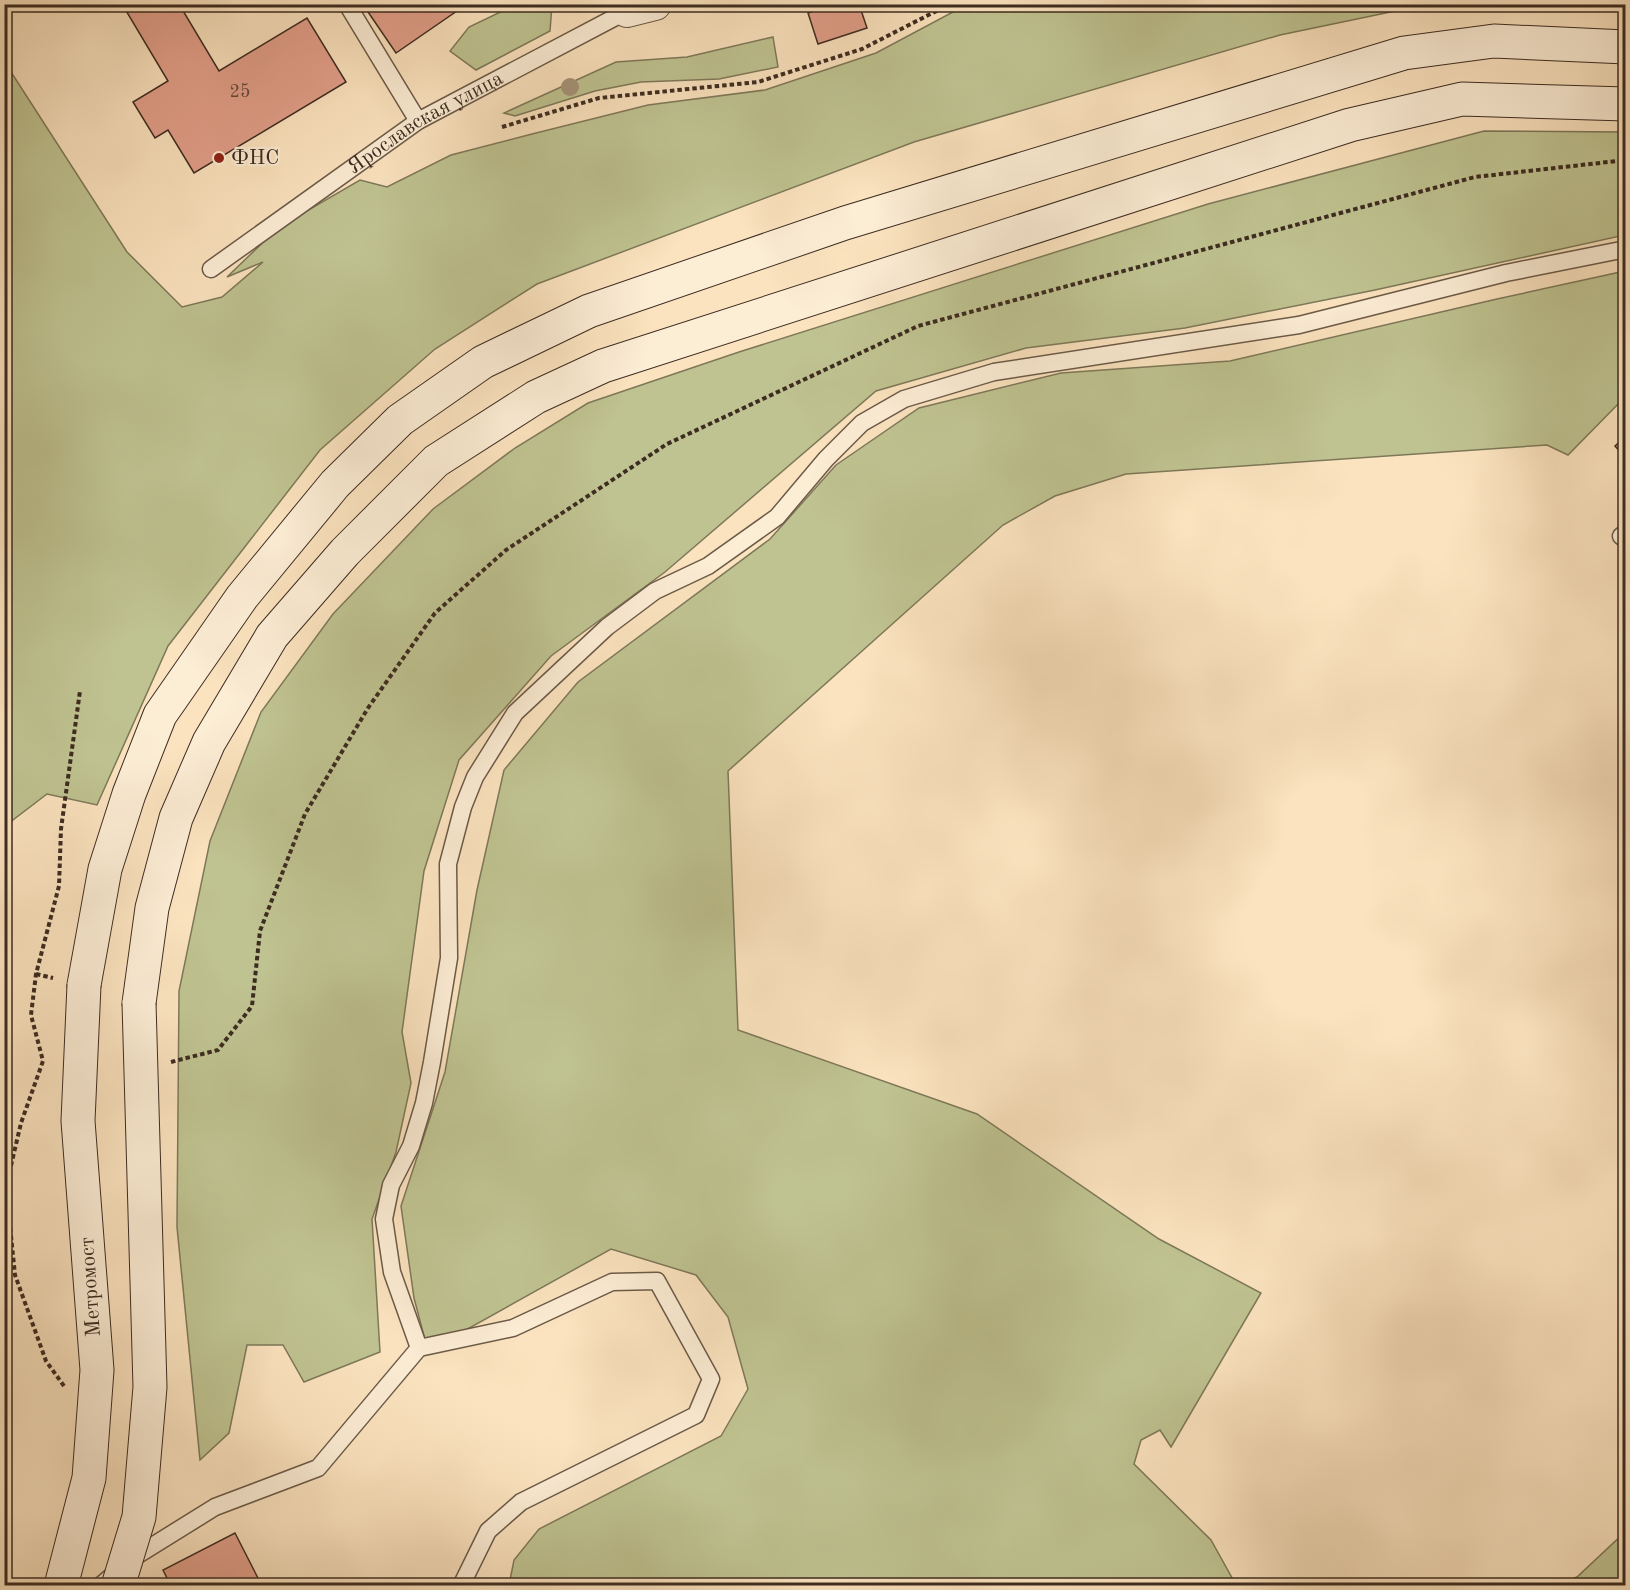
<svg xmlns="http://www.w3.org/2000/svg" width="1630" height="1590" viewBox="0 0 1630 1590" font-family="'Old Standard TT',serif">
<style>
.green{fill:#bfc391;stroke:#7e7859;stroke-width:1.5}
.building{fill:#e29f8a;stroke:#3d2c21;stroke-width:1.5}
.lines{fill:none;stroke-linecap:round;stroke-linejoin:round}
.service-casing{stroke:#6c5a48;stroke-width:19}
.minor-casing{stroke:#6c5a48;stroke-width:34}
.secondary-casing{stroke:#3d2c21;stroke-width:35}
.path{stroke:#3d2c21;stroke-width:4;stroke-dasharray:4.5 3;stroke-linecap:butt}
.service{stroke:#fcedd5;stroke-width:16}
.minor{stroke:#fcedd5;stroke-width:32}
.secondary{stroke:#fcedd5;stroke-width:33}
.secondary-bridge-casing{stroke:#3d2c21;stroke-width:35;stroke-linecap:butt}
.secondary-bridge{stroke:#fcedd5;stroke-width:33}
.tree{fill:#a59378}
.poi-dot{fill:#8f2418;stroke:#fcedd5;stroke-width:2}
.labels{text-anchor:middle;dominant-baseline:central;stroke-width:4.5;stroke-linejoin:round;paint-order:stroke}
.number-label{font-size:18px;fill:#66493b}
.street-label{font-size:21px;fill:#3d2c21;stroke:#fcedd5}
.poi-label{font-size:21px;fill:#3d2c21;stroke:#fcedd5;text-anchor:start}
</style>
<rect width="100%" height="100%" fill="#fbe3bf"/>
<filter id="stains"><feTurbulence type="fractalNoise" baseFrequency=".00333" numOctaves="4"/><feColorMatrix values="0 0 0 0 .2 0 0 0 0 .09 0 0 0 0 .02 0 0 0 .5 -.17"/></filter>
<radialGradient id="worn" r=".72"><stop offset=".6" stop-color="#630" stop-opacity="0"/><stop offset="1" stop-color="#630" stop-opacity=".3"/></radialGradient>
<path class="green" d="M517 4 552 5 550 31 476 70 450 51 469 27Z
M966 5H1424L1280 35 914 142 537 284 435 349 320 450 168 646 97 805 47 794 5 826 4 61 127 252 182 307 222 297 263 262 227 277 279 227 360 180 387 187 451 155 532 134 648 105 765 90 876 53Z
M773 37 778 67 719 79 641 82 595 91 515 116 504 113 616 62 687 57Z
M1484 131 1625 132V235L1375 290 1185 328 1026 348 876 391 665 572 551 656 459 760 424 871 402 1032 411 1083 396 1152 372 1219 380 1352 304 1382 283 1345H247L229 1433 200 1460 177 1227 179 991 210 841 261 712 333 614 433 509 515 448 588 403 739 352 1208 204Z
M1625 271V397L1568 455 1547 445 1126 474 1055 496 1003 525 728 771 738 1030 977 1114 1159 1239 1261 1293 1171 1447 1160 1430 1141 1440 1134 1464 1211 1540 1236 1585H509L514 1560 539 1529 721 1436 748 1389 728 1317 696 1275 611 1249 428 1351 414 1298 401 1206 445 1072 477 890 504 770 578 682 770 539 836 465 919 408 1061 373 1230 361 1497 299Z
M1625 1532V1585H1558L1577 1577Z"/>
<path class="building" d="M122 4H179L219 71 307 18 346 82 194 173 168 130 155 138 133 102 168 81Z
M370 4H467L396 53 366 9Z
M835 4H859L867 28 818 44 808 13Z
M1626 436V458L1615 446Z
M235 1533 262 1586H171L163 1570Z"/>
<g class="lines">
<g class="service-casing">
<g id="service">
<path d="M347 4 418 121"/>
<path id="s1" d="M211 269 418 121 627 11"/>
<path d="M1626 533 1621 536 1626 540"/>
<path d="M419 1348 392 1272 384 1219 391 1185 411 1146 424 1103 432 1062 449 958 448 864 463 807 475 777 515 713 607 627 655 591 708 566 777 517 826 459 862 423 904 399 994 372 1299 325 1506 273 1626 249"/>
<path d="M100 1586 133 1558 215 1507 318 1468 419 1348 513 1328 612 1282 657 1281 711 1379 696 1415 521 1502 488 1531 461 1586"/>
</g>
</g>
<g class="minor-casing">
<path id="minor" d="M622 4 627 11 655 4"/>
</g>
<g class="secondary-casing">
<path id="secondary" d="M84 985 105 869 129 794 160 715 242 597 335 484 400 420 483 362 589 311 845 223 1404 53 1494 41 1626 47
M139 1003 152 908 176 818 209 742 272 636 345 552 436 461 536 397 603 366 1350 125 1462 99 1626 104"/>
</g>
<path class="path" d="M502 127 599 98 758 82 862 49 950 4
M36 974 53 978
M171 1062 218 1050 252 1006 260 931 305 814 368 708 435 613 506 550 667 444 918 326 1475 177 1626 160
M64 1386 46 1361 15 1275 6 1187 21 1123 43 1061 31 1015 36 974 59 886 61 829 80 691"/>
<use href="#service" class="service"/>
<use href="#minor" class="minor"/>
<use href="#secondary" class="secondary"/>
<g class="secondary-bridge-casing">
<path id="secondary-bridge" d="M61 1586 89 1478 97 1370 78 1121 84 985
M118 1586 139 1517 150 1387 139 1003"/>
</g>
<use href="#secondary-bridge" class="secondary-bridge"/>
</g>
<circle class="tree" cx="570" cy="87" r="9"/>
<circle class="poi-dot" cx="219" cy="158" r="6"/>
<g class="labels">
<g class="number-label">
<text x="240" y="92">25</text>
</g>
<g class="street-label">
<text stroke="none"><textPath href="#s1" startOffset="260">Ярославская улица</textPath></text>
<text transform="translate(91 1287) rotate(-94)">Метромост</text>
</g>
<g class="poi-label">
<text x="231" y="158">ФНС</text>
</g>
</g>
<rect width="1630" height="1590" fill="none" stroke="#fbe3bf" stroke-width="24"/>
<rect x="6" y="6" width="1618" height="1578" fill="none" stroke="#3d2c21" stroke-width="3"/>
<rect x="12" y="12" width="1606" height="1566" fill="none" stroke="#3d2c21" stroke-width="1.5"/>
<rect width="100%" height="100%" filter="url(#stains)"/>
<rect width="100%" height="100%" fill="url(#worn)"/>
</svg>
